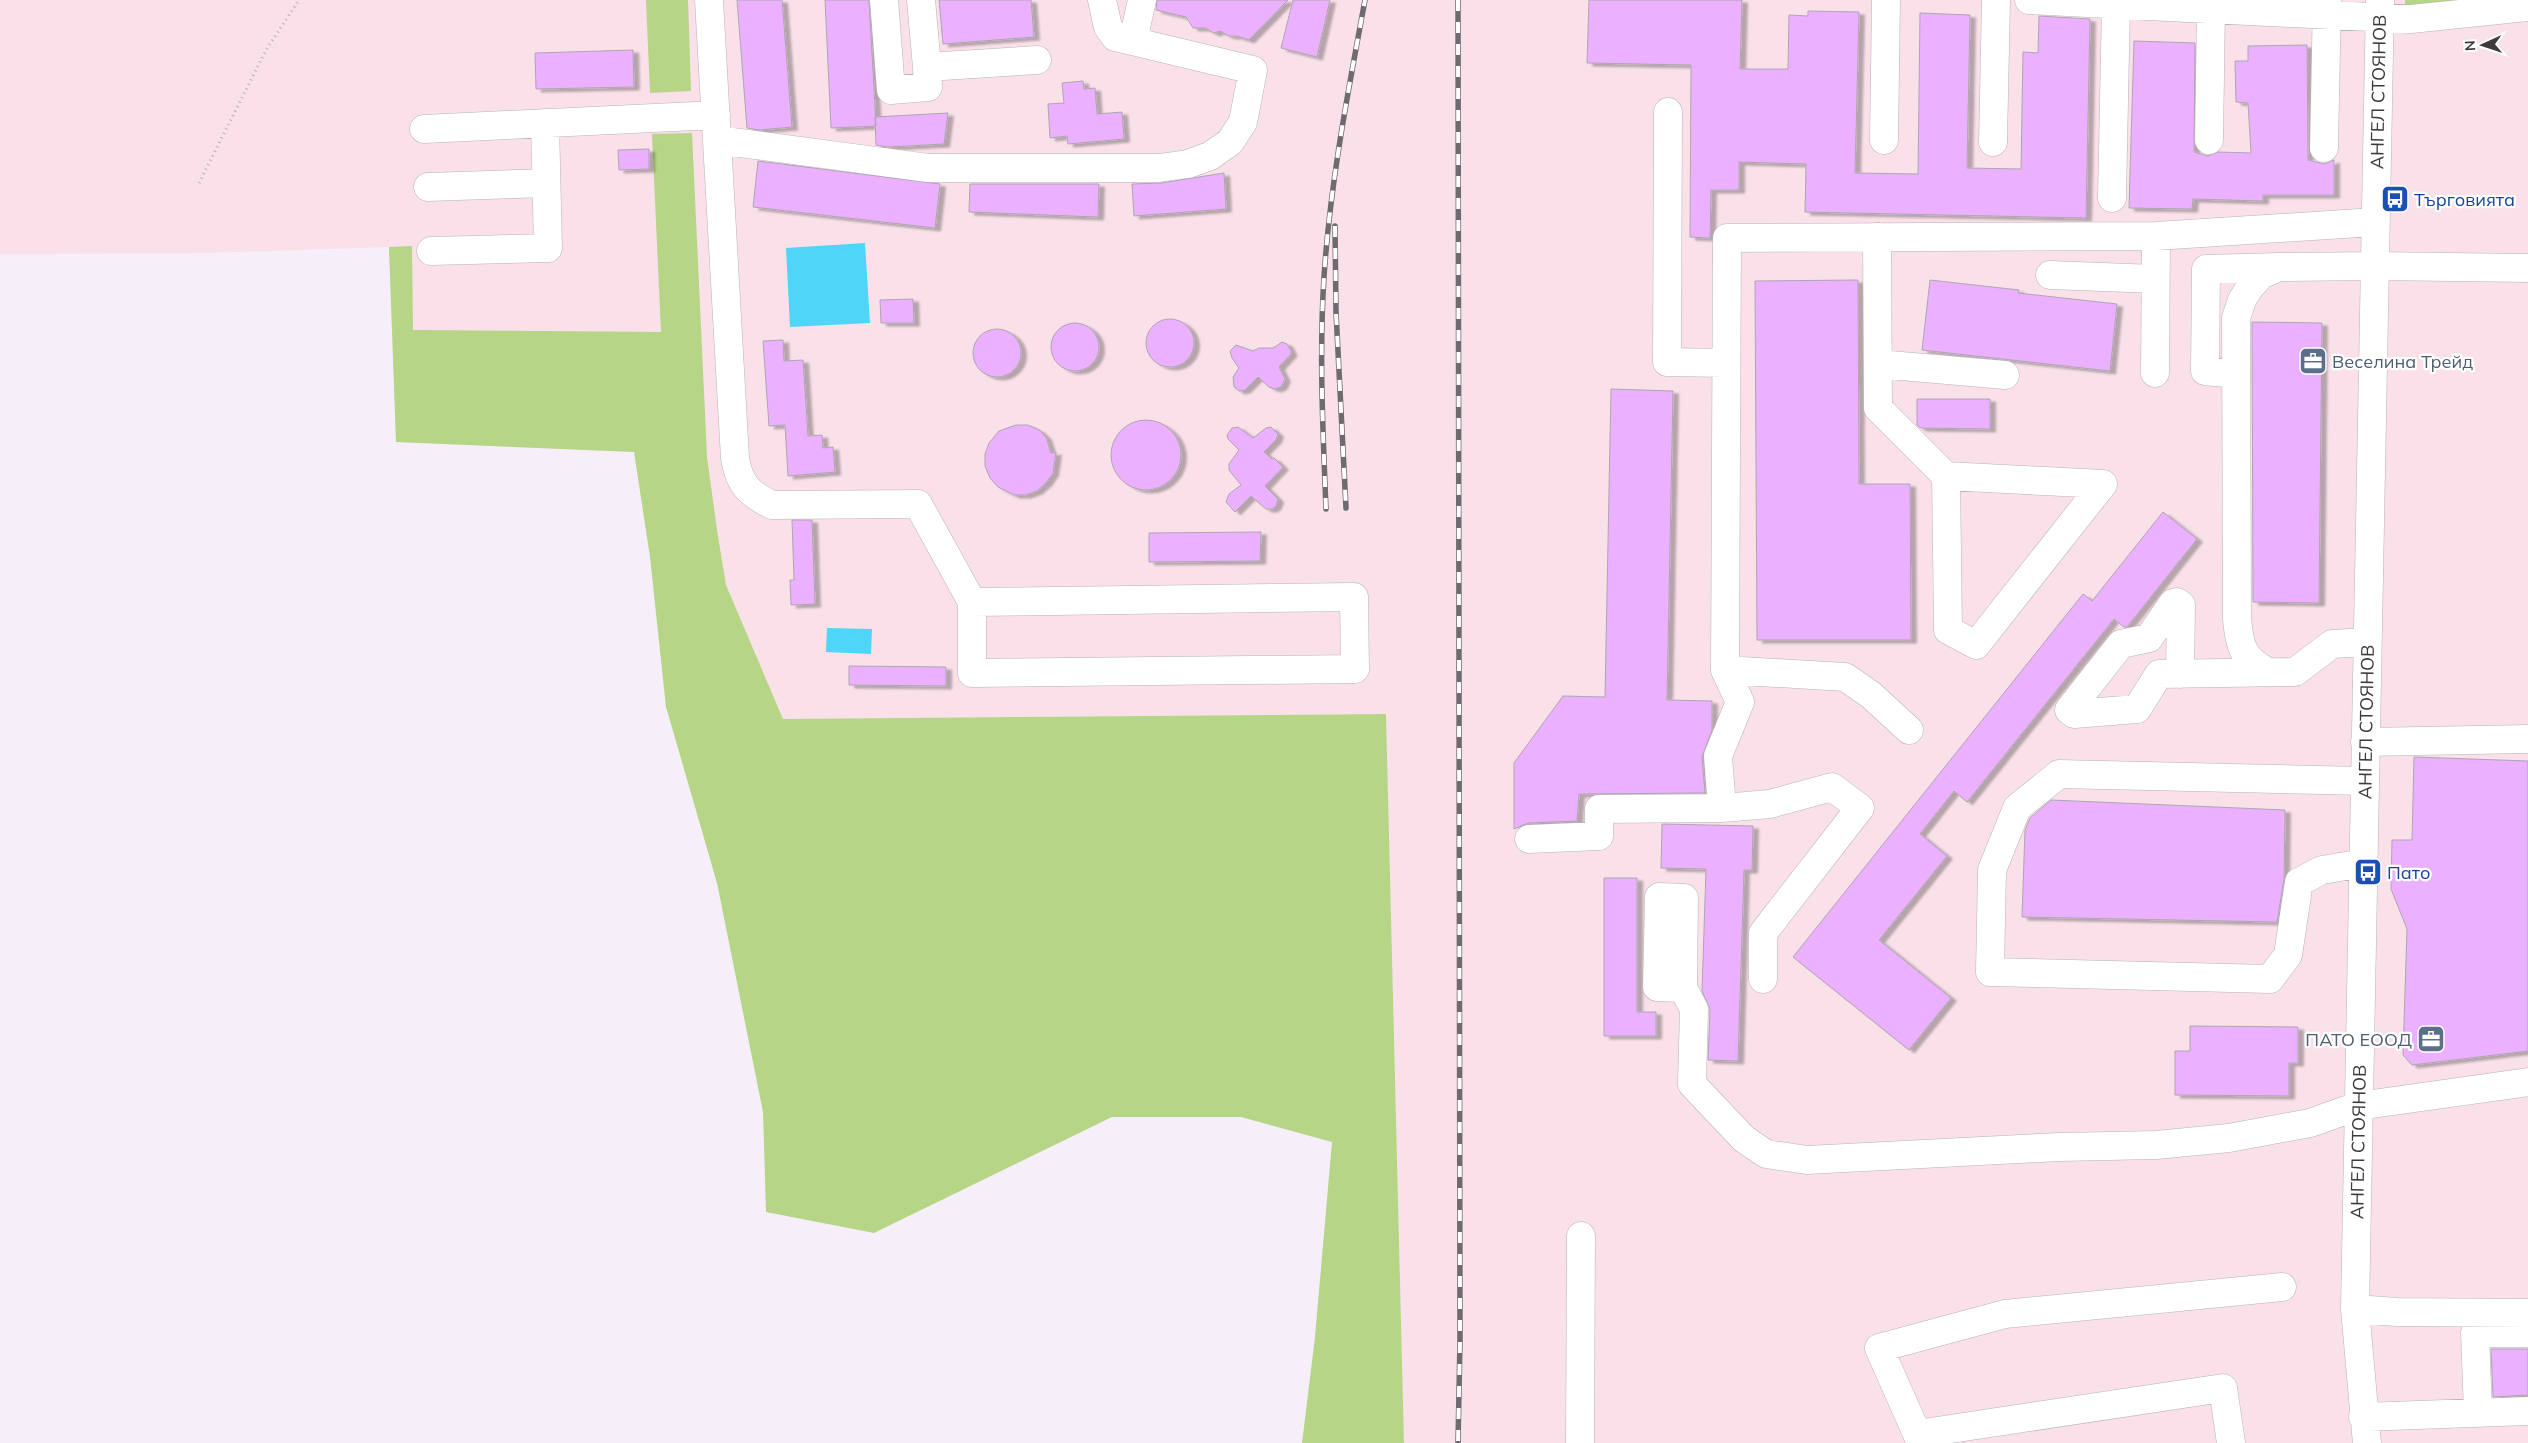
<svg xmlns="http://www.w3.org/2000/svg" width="2528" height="1443" viewBox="0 0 2528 1443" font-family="Mulish,sans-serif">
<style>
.industrial{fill:#f9e0e9}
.green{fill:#b6d586}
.water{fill:#4fd5f7}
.building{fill:#ebb0ff;stroke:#ada6b0;filter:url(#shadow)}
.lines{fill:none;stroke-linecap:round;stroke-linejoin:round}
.minor-casing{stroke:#b9b2bb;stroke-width:29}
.path{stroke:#b6b0b8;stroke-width:3;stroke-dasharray:1 4;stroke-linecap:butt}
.minor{stroke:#fff;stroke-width:28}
.rail-casing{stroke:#6e6a70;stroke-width:5.5}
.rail{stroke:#fff;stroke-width:4;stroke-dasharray:11;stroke-linecap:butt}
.labels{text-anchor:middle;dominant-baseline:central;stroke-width:4.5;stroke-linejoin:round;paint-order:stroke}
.street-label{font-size:18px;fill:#3d3a3e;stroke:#fff}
.transit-label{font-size:18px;fill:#164399;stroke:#fff;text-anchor:start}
.service-label{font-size:18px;fill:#4e5e75;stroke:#fff;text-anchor:start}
</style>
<defs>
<filter id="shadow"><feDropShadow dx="5.5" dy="3" stdDeviation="1" flood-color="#0004"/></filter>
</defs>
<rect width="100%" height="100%" fill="#f6eff9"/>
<path class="industrial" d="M0 0H2528V1443H1404L1386 714 783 719 726 585 717 530 634 452 396 442 389 247 206 253 0 254Z"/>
<path class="green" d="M646 0H688L691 91 650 93Z
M2405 0H2500L2405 10Z
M692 133 707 457 717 530 726 585 783 719 1386 714 1404 1443H1302L1315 1337 1332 1142 1241 1117H1112L874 1233 766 1212 763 1112 717 883 666 707 650 557 634 452 396 442 389 247 412 246 413 330 661 332 652 134Z"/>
<path class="water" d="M865 243 870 323 790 327 786 248Z
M827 628 872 629 871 654 826 652Z"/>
<path class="building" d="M737 0H782L792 127 759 130 747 128Z
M825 0H869L876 126 831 128Z
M939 0H1031L1034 37 943 44Z
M1157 0H1288L1249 40 1237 36H1229L1220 31 1214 33 1205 28H1193L1186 17 1156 10Z
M1293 0H1330L1317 57 1281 48Z
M1589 0H1742L1740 69H1788L1789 15 1808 16V11L1859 12 1855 173 1918 174 1920 13 1970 15 1967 168 2021 169 2023 52 2038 53 2039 16 2090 19 2086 218 1805 212 1806 164 1739 162V190H1711L1710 238 1690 237 1691 65 1587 63Z
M2134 41 2195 43 2194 152 2208 156 2218 152 2251 153 2248 103 2236 102 2235 61H2248V46L2307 45 2308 160 2324 164 2334 160V195H2263V201L2193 199 2192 209 2129 208Z
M633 50 634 87 536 89 535 53Z
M1083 81 1084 89 1095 88 1097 114 1122 112 1124 139 1068 144 1067 136 1050 138 1048 104 1064 103 1062 83Z
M948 113 944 144 888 147 876 145 875 117Z
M649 149V169L619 170 618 150Z
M758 161 940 184 935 228 753 207Z
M1224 173 1226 209 1134 216 1132 184 1161 183Z
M970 184H1099L1098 217 969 212Z
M1858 280 1859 484H1910L1911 640H1757L1755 281Z
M1930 280 2019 290 2018 293 2117 304 2110 371 1922 350Z
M913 299 914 323H881L880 300Z
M1146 343a24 24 0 1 1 48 0a24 24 0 1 1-48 0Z
M2252 322 2322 323 2319 603 2253 602Z
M1051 347a24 24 0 1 1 48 0a24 24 0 1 1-48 0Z
M973 353a24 24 0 1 1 48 0a24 24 0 1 1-48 0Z
M783 340 784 361 803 360 808 436 822 435 823 448 833 447 835 472 788 476 785 425 769 426 763 341Z
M1282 342 1287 344 1291 351V354L1279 367 1285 379 1281 387 1275 389 1269 387 1258 377 1245 390 1239 391 1234 387 1233 377 1239 368 1232 358 1230 351 1236 345 1253 351 1259 348H1273Z
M1611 389 1673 391 1667 700 1712 701V730L1702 757 1705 793 1579 794 1577 821 1528 823 1514 829V763L1563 696 1605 697Z
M1917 399H1990V429L1921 428 1917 425Z
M1111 455a35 35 0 1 1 70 0a35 35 0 1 1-70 0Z
M1016 425H1028L1039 430 1046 437 1051 453 1056 452 1053 473 1046 483 1037 491 1026 495H1014L998 487 990 478 985 466V454L989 443 999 431Z
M1238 427 1253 438 1266 428 1271 427 1278 434 1276 440 1264 452 1272 459 1274 458 1283 467 1265 486 1278 499 1276 506 1272 509H1266L1251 496 1235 512 1226 502 1229 494 1241 485 1229 470V464L1239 450 1228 439 1227 435 1232 428Z
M2163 512 2197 539 2127 627H2124L2114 619 1967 802 1954 791 1920 834 1947 856 1879 940 1951 998 1909 1050 1793 957 2083 594 2092 601Z
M792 520H812L815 604 791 605 790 580H794Z
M1261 532 1260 561 1149 562V533Z
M849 666 946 667V686L849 685Z
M2414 757 2528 761V1051L2412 1065 2403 1055 2407 929 2391 889 2392 840H2412Z
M2051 800 2285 810 2284 879 2277 922 2022 917 2025 830 2030 818Z
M1662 824 1753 826 1752 870H1744L1738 1061 1708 1060 1710 1009 1702 991 1706 869 1661 868Z
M1604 878H1637V1012H1656V1036H1604Z
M2190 1026 2298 1027V1063H2289V1096L2175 1095V1051H2190Z
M2491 1349H2528V1395L2493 1397Z"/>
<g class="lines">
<g class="minor-casing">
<path id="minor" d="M709 0 735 458C739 484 749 494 772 505L918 504 972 602 1354 597 1355 669 972 673V602
M884 0 891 90 928 87 927 67 1037 60
M921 0 927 67
M2029 0 2411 19 2528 7
M1133 41 1142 0
M1668 112 1667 362 1726 363
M424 129 716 115
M717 140 928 168H1159L1188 164 1210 156 1230 142 1243 122 1253 70 1115 37 1108 27 1102 0
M1884 140 1886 0
M2209 140 2211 8
M1993 142 1996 0
M2324 148 2327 0
M428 187 546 183
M2112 198 2116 3
M1877 237 1878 408 1946 476 1948 630 1976 645 2103 484
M431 251 548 248 545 123
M2050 275 2155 279
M1878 364 2005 375
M2155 373 2156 236
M2236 374 2205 371 2206 269 2279 267
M1946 476 2103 484
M1725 670 1740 702 1718 756 1722 808 1770 804 1832 787 1860 808 1763 933V979
M2268 672C2242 658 2240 647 2237 619L2236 318 2242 300 2250 287 2261 275 2279 267 2374 266 2528 268
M2180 674 2181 605 2177 602 2173 603 2149 638 2121 644 2069 710 2074 714 2137 709 2159 674 2295 672 2332 644 2367 642
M1909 730 1871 695 1845 677 1725 670 1727 238 2156 236 2375 222
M2365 742 2528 739
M1529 839 1599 836V809L1722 808
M2363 863 2322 870 2299 882 2288 955 2270 979 1990 972 1992 870 2017 808 2059 774 2364 781
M1683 988 1657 987 1659 897 1684 898 1683 988 1694 1009 1692 1084 1744 1139 1766 1154 1807 1160 2059 1147 2156 1145 2229 1138 2310 1123 2358 1106 2528 1082
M2355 1309 2397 1312 2528 1313
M2478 1412 2475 1333H2528
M2363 1417 2528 1411
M1580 1443 1581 1236
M2231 1443 2223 1388 1917 1434 1879 1348 2005 1314 2282 1287
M2367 1443 2355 1309 2380 0"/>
</g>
<path class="path" d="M199 183 266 50 299 0"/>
<use href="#minor" class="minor"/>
<g class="rail-casing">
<path id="rail" d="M1458 0 1460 1340 1458 1443
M1335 226 1336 312 1346 508
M1326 509C1323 432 1319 355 1324 277 1330 184 1348 92 1365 0"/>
</g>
<use href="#rail" class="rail"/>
</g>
<defs>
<g id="bus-square" transform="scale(1.4375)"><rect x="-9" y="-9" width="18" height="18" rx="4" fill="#1a4fb4" stroke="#fff"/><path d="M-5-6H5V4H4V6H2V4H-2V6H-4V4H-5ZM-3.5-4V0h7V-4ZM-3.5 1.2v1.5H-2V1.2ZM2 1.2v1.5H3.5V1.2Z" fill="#fff"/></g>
<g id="office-square" transform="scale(1.4375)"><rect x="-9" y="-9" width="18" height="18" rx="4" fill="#5c6f8a" stroke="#fff"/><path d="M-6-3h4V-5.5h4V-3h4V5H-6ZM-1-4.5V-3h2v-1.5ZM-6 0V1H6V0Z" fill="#fff"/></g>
</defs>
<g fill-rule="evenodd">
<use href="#bus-square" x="2395" y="199"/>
<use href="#office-square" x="2313" y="361"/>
<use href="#bus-square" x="2368" y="872"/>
<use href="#office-square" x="2431" y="1039"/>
</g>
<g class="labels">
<g class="street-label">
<text transform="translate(2378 92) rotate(-89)">АНГЕЛ СТОЯНОВ</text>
<text transform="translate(2366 722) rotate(-89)">АНГЕЛ СТОЯНОВ</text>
<text transform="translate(2358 1142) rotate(-89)">АНГЕЛ СТОЯНОВ</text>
</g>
<g class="transit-label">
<text x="2414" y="199">Търговията</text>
<text x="2387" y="872">Пато</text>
</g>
<g class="service-label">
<text x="2332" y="361">Веселина Трейд</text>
<text x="2412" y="1039" text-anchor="end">ПАТО ЕООД</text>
</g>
</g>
<g transform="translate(2483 45) rotate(267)" stroke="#ffffff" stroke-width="4" paint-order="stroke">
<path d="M0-4L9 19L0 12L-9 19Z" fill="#3d3a3e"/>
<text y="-8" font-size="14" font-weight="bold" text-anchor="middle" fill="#3d3a3e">N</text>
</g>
</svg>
